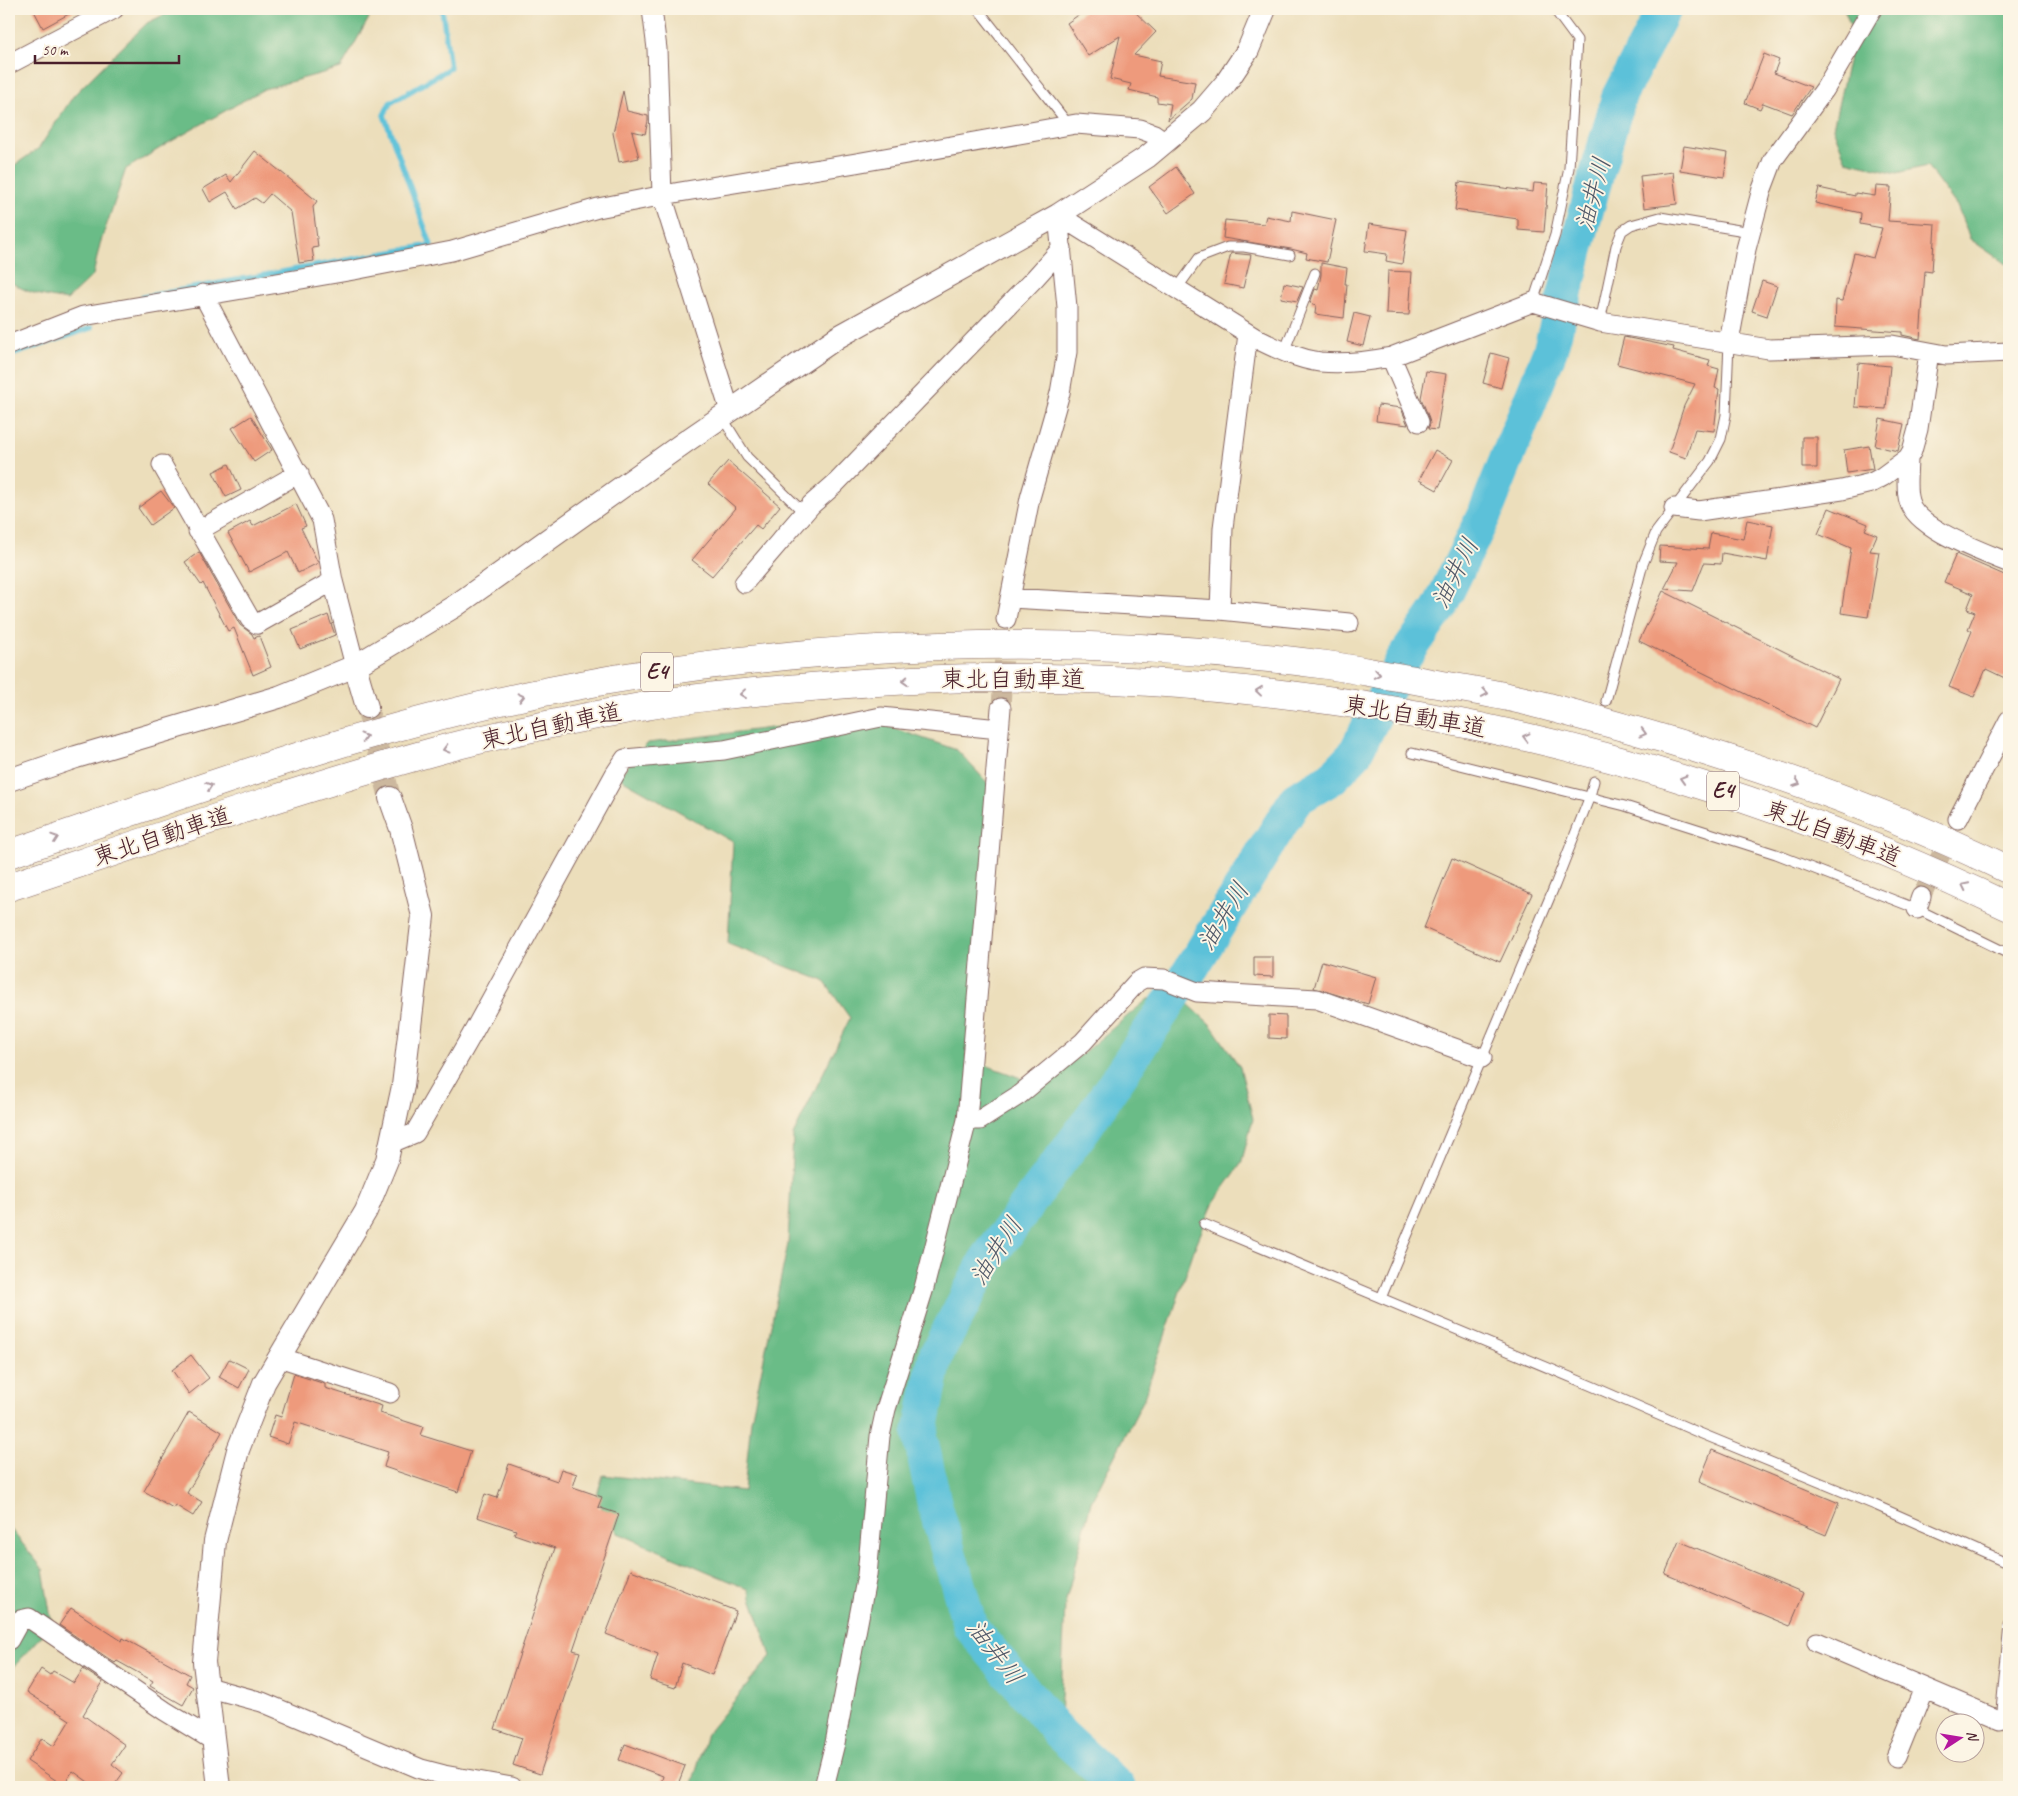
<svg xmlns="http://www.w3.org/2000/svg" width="2018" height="1796" viewBox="0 0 2018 1796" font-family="Caveat,'Klee One',sans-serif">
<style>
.forest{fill:#6bbc87;stroke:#5a6e59}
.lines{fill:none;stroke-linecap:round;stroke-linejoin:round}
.stream{stroke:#5bc1d9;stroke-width:5.5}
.river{stroke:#5bc1d9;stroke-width:35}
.building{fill:#ee9a7b}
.minor-tunnel{stroke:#ccb89e;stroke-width:19;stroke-dasharray:19 9;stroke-linecap:butt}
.tertiary-tunnel{stroke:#ccb89e;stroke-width:22;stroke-dasharray:22 11;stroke-linecap:butt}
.service-casing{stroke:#83625d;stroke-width:11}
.minor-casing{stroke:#83625d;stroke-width:21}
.tertiary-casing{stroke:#83625d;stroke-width:24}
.motorway-casing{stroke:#83625d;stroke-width:29}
.service{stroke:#fff;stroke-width:9}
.minor{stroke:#fff;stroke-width:19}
.tertiary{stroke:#fff;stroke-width:22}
.motorway{stroke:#fff;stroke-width:28}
.oneway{stroke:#ae9aa0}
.labels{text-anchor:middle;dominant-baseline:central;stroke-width:4;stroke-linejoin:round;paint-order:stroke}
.shield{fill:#fcf5e5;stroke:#7f5f63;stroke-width:1}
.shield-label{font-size:22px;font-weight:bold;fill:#4a1f2b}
.street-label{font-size:24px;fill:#4a1f2b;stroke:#fcf5e5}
.water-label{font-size:25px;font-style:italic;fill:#505868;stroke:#fcf5e5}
</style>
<rect width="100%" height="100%" fill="#fcf5e5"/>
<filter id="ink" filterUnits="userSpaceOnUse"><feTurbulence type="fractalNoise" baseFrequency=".02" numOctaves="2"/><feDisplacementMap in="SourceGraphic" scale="10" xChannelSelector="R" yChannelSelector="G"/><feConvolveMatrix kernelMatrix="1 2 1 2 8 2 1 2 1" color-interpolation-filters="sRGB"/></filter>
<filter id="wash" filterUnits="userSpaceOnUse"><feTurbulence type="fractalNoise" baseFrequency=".0096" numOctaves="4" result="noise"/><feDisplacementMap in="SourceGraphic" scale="20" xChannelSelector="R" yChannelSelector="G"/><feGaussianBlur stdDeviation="1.12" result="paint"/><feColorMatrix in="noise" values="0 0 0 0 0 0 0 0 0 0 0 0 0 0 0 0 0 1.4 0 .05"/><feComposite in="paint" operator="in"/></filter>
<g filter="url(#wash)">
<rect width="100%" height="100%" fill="#ecdebb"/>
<path class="forest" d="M176 9H374L341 68 264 89 170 142 126 169 100 244 93 275 67 300C44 296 28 294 9 281V169L39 148 74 95 147 23Z
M1844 9H2009V266L1970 239 1957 206 1927 166 1897 173 1846 161 1833 128 1854 35Z
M861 717 957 750 997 793 966 1058 1043 1086 1148 999 1170 996 1187 1003 1211 1025 1240 1067 1253 1119 1241 1164 1214 1202 1195 1247 1143 1401 1091 1502 1065 1604 1059 1744 1093 1787H691L707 1734 771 1656 748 1589 618 1533 596 1498 603 1475 744 1491 751 1420 788 1244 793 1135 850 1018 824 981 728 944 733 842 618 777 648 743Z
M9 1527 43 1569 52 1625 9 1672Z"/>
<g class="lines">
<path class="stream" d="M143 297 431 245 384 115 390 103 450 68 442 9
M9 356 91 328"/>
<path class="river" d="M1118 1787 1058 1732 970 1626 934 1502 920 1435 936 1355 987 1259 1085 1127 1186 977 1296 799 1332 778 1354 755 1404 658 1439 608 1486 511 1550 351 1586 212 1619 96 1664 9"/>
</g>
<g id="blocks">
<path class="building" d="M33 9H78L43 28Z
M1087 9H1132L1156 32 1134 55 1161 61 1158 76 1195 82 1192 99 1168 120 1171 104 1157 102V97L1129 90 1131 84 1110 79 1120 36 1088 56 1067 23Z
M1764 54 1779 60 1774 73 1811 87 1792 114 1763 103 1760 109 1745 103Z
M623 91 627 111 648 116V121L645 134 632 131 639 158 619 162 613 133Z
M1684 146 1728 153 1724 177 1680 170Z
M255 151 317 201 313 207 318 247 312 248 314 261 299 263 291 212 270 194 262 203 255 198 237 209 227 192 210 202 203 189 226 175 231 182Z
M1176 167 1195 194 1168 213 1149 187Z
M1673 172 1677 204 1644 208 1640 176Z
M1459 182 1533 192 1534 183 1548 184 1544 232 1518 230V219L1455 210Z
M1876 186 1891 187 1888 221 1935 224 1932 272 1925 271 1920 339 1902 335V332L1835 327 1836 300 1842 301 1854 253 1873 258 1882 228 1860 224 1861 213 1815 203 1819 188 1855 196V193L1875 196Z
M1292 211 1336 220 1327 262 1306 258 1307 253 1291 249 1223 238 1225 220 1264 224 1266 216 1291 221Z
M1369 224 1407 230 1402 264 1386 261 1387 254 1365 251Z
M1231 253 1251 255 1243 288 1224 284Z
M1321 263 1347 268 1345 284H1347L1344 318 1315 314 1316 305 1310 303 1315 289 1318 290 1321 275Z
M1388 271 1412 272 1409 315 1386 314Z
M1762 281 1777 286 1767 316 1752 311Z
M1284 283 1303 287 1297 301 1281 298Z
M1354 313 1370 317 1363 346 1347 342Z
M1624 337 1674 347 1673 350 1710 360 1708 366 1719 369 1715 388 1719 389 1714 431 1695 429 1686 458 1669 452 1684 406 1695 384 1617 364Z
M1491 353 1509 358 1501 388 1483 383Z
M1858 363 1890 366 1886 409 1855 407Z
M1426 371 1446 374 1437 430 1428 429 1430 424 1429 418 1421 398Z
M1378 405 1401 408 1408 425 1376 421Z
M251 416 272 450 254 462 232 428Z
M1880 419 1904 424 1898 451 1875 446Z
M1802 437H1817V468H1802Z
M1869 446 1873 469 1847 473 1844 450Z
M1435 450 1453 460 1437 490 1419 480Z
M728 461 780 506 761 529 756 525 712 576 692 560 736 508 708 484Z
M229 464 241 490 226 497 213 472Z
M161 491 174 508 150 525 138 508Z
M296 504 306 526 301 528 318 563 298 573 288 552 249 572 228 533 250 521 253 526Z
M1829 508 1868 524 1865 530 1877 535 1870 551 1879 552 1868 617 1841 613 1851 548 1818 534Z
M1747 520 1773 525 1767 561 1722 553 1721 564 1704 563 1693 591 1664 589 1678 562 1659 561 1660 546 1708 549 1711 533 1743 539Z
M199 552 240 625 252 634 254 638 259 636 271 667 253 675 234 628 228 631 203 583 201 585 185 562Z
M1956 554 2009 577V680L1986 669 1974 697 1949 687 1972 631 1968 629 1975 612 1967 609 1973 594 1944 582Z
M1663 591 1839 679 1815 728 1639 641Z
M328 615 335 635 300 649 292 630Z
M1452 858 1532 894 1500 962 1424 928Z
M1254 957H1273V977L1254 976Z
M1322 961 1376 977 1368 1004 1314 988Z
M1269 1015 1286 1016V1039L1269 1038Z
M191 1355 209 1378 189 1394 172 1370Z
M229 1359 249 1369 239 1388 219 1377Z
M294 1374 325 1384V1388L382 1406 380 1413 423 1427 420 1435 471 1451 458 1492 384 1467 388 1452 295 1422 288 1444 268 1437 275 1415 281 1417Z
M189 1412 222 1432 187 1493 202 1502 193 1516 175 1505 173 1508 144 1491Z
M1712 1450 1839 1503 1826 1535 1699 1482Z
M509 1464 557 1481 561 1469 577 1474 573 1487 602 1497 598 1507 619 1514 573 1650 580 1652 540 1774 513 1765 522 1738 495 1729 555 1548 514 1534 516 1530 477 1517 485 1494 497 1498Z
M1679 1541 1804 1593 1790 1626 1665 1574Z
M631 1570 736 1611 712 1675 682 1663 675 1688 650 1680 658 1654 606 1634Z
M71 1608 122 1641 123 1638 190 1675 186 1683 193 1687 183 1705 150 1686 153 1681 117 1661 115 1663 59 1625Z
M41 1669 50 1675 53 1671 74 1683 83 1669 103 1682 83 1715 125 1745 112 1764 123 1773 113 1787H95L73 1771 63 1785 27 1761 42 1738 54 1746 70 1720 27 1692Z
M625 1744 685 1766 677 1787H670L661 1784 663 1776 619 1760Z"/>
</g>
</g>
<g filter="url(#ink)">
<use href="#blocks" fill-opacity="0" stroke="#83625d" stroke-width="1"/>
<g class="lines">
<path class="minor-tunnel" d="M1001 708 1006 619
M1921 897 1958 819"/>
<path class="tertiary-tunnel" d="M367 707 390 798"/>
<g class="service-casing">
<path id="service" d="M978 9 1069 125
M1176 290 1199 258 1228 247H1244L1290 255
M1533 302 1555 235 1569 168 1577 40 1554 9
M1600 322 1616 246 1622 231 1631 225 1660 217 1751 232
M1284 352 1315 273
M722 417 747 457 798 507 809 506
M1606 701 1643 564 1656 532 1710 461 1721 439 1726 415 1729 342
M1412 753 1625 806 1776 854 1917 909 2009 954
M1204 1224 1594 1387 1695 1431 1875 1505 2009 1564
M1381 1298 1555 885 1590 796 1594 781
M2009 1625 2000 1720 2009 1726"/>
</g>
<g class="minor-casing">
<path id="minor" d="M652 9 657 49 662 195 730 411
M9 64 114 9
M1058 215 1257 339C1277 349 1298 359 1320 362 1341 364 1370 361 1391 357L1533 302 1600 322 1769 349 1892 345 1946 355 2009 352
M203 294 322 520 333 581 355 666
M1729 342 1746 249 1762 189 1773 160 1825 89 1872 9
M9 345 83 316 354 270 452 251 598 208 680 192 856 163 1076 124 1140 129 1154 134 1165 142
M1391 357 1419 422
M1908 458C1908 472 1905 488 1909 501 1916 529 1984 552 2009 563
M162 465 250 619 257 624 333 581
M1674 508 1699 511 1842 490 1871 483 1882 477 1908 458 1912 451 1918 429 1929 352
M198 531 299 473
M744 583 811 505 836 483 1035 278 1062 248
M1010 598 1220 610 1349 623
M1220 610 1223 528 1248 334
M1006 619 1030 498 1060 393 1067 352V307L1058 215
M1958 819 2009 720
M1917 909 1921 897
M967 1120H980L1019 1095 1083 1042 1137 982 1144 978 1164 979 1197 992 1317 999 1482 1058
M391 1143 415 1133 470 1038 615 774 625 759 724 750 881 717 999 729
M279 1357 390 1393
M9 1640 20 1620 29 1618 165 1711 214 1741
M1817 1642 2000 1720
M207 1687 262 1702 421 1769 444 1775 512 1787
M1896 1757 1924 1688
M824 1787 835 1743 867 1575 880 1436 886 1409 924 1288 967 1120 1001 708"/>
</g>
<g class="tertiary-casing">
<path id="tertiary" d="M355 666 367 707
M9 780 76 757 279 697 355 666 455 606 685 442 838 337 1058 215 1147 157 1202 111 1226 83 1248 50 1265 9
M219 1787 204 1662 215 1541 238 1450 264 1383 366 1211 387 1160 403 1086 423 916 401 829 390 798"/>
</g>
<g class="motorway-casing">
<path id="motorway" d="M9 854C188 793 367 726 554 690 808 640 1071 631 1327 665 1355 669 1382 675 1409 679 1446 686 1484 691 1521 700 1548 706 1574 714 1601 721 1741 759 1879 807 2009 870
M9 887C153 839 297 789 443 749 510 731 579 718 646 706 700 696 756 692 811 687 1221 649 1639 729 2009 907"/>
</g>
<use href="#service" class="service"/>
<use href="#minor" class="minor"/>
<use href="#tertiary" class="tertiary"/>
<use href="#motorway" class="motorway"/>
</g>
<defs><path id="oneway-chevron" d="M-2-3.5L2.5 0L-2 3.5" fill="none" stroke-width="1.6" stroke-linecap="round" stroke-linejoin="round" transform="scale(1.25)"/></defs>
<g class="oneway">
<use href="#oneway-chevron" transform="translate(1377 674) rotate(10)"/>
<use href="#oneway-chevron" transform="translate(905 681) rotate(177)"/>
<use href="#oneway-chevron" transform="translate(1259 691) rotate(-174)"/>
<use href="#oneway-chevron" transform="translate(1485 693) rotate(10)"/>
<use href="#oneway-chevron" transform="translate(743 694) rotate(174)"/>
<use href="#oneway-chevron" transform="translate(521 697) rotate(-13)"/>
<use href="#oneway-chevron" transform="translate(1643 733) rotate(15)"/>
<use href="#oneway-chevron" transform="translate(364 737) rotate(-15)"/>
<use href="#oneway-chevron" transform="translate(1526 737) rotate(-166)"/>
<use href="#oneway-chevron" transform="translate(446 749) rotate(165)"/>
<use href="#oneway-chevron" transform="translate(1683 779) rotate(-163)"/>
<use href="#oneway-chevron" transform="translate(1797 783) rotate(20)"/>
<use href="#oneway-chevron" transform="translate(209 786) rotate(-19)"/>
<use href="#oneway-chevron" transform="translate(55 838) rotate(-19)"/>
<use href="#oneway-chevron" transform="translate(1965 886) rotate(-154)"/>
</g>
</g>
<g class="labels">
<g class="shield">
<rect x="641" y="652.5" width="32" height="39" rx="4"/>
<rect x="1707" y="771.5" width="32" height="39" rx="4"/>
</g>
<g class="shield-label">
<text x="657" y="672">E4</text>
<text x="1723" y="791">E4</text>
</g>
<g class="street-label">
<text x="1013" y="679">東北自動車道</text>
<text transform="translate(1415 716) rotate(10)">東北自動車道</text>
<text transform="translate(551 726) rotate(-12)">東北自動車道</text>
<text transform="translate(1833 833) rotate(21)">東北自動車道</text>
<text transform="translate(162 836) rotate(-18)">東北自動車道</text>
</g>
<g class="water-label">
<text transform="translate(1593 194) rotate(-75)">油井川</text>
<text transform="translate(1455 573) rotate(-63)">油井川</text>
<text transform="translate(1223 916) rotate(-58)">油井川</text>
<text transform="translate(996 1251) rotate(-57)">油井川</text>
<text transform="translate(995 1652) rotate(53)">油井川</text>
</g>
</g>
<rect width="2018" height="1796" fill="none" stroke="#fcf5e5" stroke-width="30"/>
<g transform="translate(1960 1738) rotate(78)"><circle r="24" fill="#fcf5e5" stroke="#b59f9b"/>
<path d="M0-4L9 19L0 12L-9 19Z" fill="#b5179e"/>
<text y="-8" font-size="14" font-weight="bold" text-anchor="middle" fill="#4a1f2b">N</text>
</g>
<path d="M35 55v8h144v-8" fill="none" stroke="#4a1f2b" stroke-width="2.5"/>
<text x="42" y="55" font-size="15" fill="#4a1f2b" stroke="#fcf5e5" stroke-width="4" paint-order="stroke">50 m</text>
</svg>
